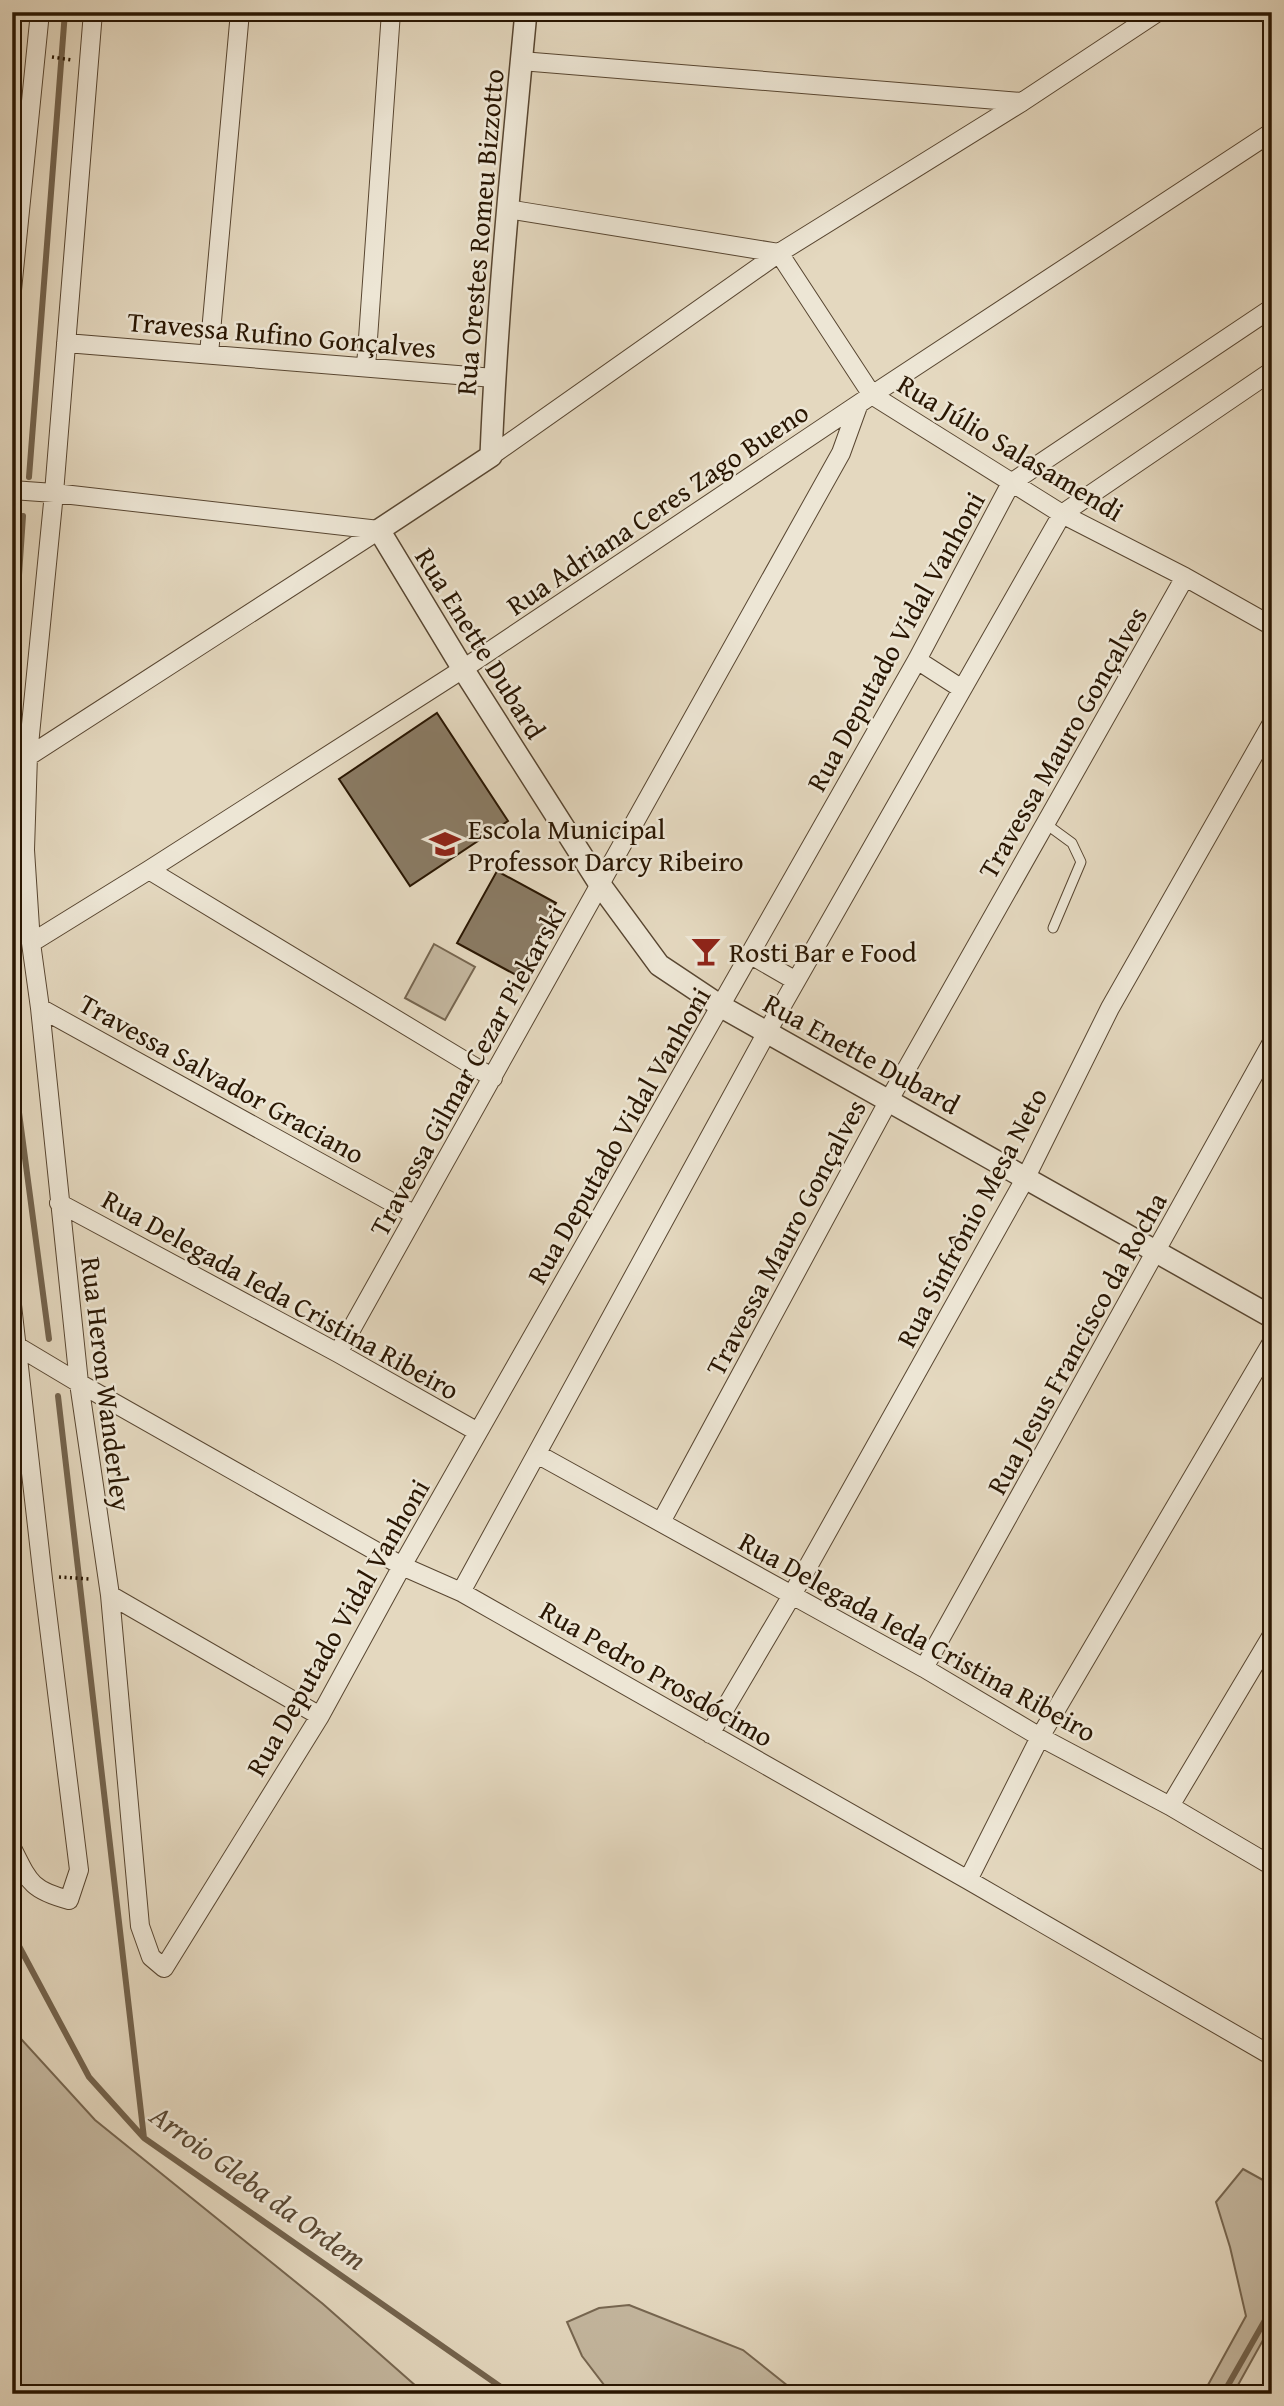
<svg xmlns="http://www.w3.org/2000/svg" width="1284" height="2406" viewBox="0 0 1284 2406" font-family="'Gentium Book Plus',serif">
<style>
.green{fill:#c4b79f;stroke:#766650;stroke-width:2}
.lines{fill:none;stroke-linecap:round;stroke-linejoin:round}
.stream{stroke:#73634d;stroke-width:6}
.building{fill:#8a7b64;stroke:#291602;stroke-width:2}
.service-casing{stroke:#584631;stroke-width:11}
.minor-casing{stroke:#584631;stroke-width:20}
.tertiary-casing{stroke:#584631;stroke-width:24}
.path{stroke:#291602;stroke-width:3.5;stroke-dasharray:2 3.5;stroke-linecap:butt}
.service{stroke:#ede6d5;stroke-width:9}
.minor{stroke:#ede6d5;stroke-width:18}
.tertiary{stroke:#ede6d5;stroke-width:21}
.labels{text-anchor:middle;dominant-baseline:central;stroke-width:5;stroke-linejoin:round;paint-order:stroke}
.street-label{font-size:28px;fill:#291602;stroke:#ede6d5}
.poi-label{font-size:28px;fill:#291602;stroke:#ede6d5;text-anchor:start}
.water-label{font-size:30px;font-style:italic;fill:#5a4934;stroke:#ede6d5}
</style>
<rect width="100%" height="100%" fill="#e4d8bf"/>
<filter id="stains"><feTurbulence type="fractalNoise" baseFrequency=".00286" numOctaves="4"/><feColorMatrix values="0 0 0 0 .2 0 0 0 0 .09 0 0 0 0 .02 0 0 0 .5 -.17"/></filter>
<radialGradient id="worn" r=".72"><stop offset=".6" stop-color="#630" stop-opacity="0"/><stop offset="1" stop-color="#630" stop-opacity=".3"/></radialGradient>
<path class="green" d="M434 944 475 967 445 1020 405 998Z
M12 2029 95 2120 323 2304 425 2394H12Z
M1243 2169 1272 2185V2324L1233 2394H1203L1246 2316 1230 2247 1216 2202Z
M629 2305 743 2350 798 2394H611L582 2356 567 2322 599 2308Z"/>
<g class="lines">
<path class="stream" d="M29 477 65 12
M12 678 23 516
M12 1060 49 1339
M58 1396 144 2138
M12 1933 89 2077 144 2138 511 2394
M1223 2394 1272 2308"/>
</g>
<path class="building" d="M437 713 508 821 410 886 339 779Z
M497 871 556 903 516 975 457 943Z"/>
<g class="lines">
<g class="service-casing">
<path id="service" d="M1046 824 1072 843 1081 862 1053 928"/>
</g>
<g class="minor-casing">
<path id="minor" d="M93 12 54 493 28 755 25 850 31 943 40 1008 79 1383 110 1595 140 1926 151 1957 164 1968 320 1716 402 1566 917 660 1011 483 1272 308
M521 61 1022 102
M507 209 779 253 872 395 1062 514 1185 577 1272 626
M12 290 40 12
M66 343 494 378
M209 354 240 12
M366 367 391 12
M491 456 779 253 1022 102 1158 12
M12 490 54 493 379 530
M917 660 962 689
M12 767 379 530
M149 870 493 1078
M31 943 149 870 463 669 872 395 1272 132
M751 955 796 981
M40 1008 415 1215
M59 1203 338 1353 478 1432
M12 1305 43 1579 79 1870 69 1900C31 1890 29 1882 12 1848
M12 1343 79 1383 402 1566 461 1592 968 1880 1272 2056
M338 1353 841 453 858 406
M537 1454 924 1668 1040 1737 1170 1806 1272 1866
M661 1522 889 1100 1185 577
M461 1592 767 1032 1062 514 1272 371
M110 1595 320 1716
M924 1668 1272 1042
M710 1734 792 1595 1025 1179 1110 1008 1272 723
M1170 1806 1272 1635
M968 1880 1040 1737 1272 1342"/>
</g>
<g class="tertiary-casing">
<path id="tertiary" d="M526 12C512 160 497 307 491 456L379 530 463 669 601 886 659 965 722 1007 1272 1317"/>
</g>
<path class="path" d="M52 57 72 60
M59 1577 90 1579"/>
<use href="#service" class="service"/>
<use href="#minor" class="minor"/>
<use href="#tertiary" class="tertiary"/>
</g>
<defs>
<g id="school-bare" transform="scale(2.415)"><path d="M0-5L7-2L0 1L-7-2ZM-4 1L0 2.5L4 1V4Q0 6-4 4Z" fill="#8f2418" stroke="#ede6d5" stroke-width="2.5" paint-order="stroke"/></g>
<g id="bar-bare" transform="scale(2.415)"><path d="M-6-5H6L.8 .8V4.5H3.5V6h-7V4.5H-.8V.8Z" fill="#8f2418" stroke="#ede6d5" stroke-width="2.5" paint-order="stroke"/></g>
</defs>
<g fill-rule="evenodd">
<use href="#school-bare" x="445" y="844"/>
<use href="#bar-bare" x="706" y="951"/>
</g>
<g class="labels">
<g class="street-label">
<text transform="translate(479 232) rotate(-85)">Rua Orestes Romeu Bizzotto</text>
<text transform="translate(282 334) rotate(5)">Travessa Rufino Gonçalves</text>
<text transform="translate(1011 447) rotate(31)">Rua Júlio Salasamendi</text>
<text transform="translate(657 508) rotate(-34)">Rua Adriana Ceres Zago Bueno</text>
<text transform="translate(895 641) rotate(-61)">Rua Deputado Vidal Vanhoni</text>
<text transform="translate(481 643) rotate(58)">Rua Enette Dubard</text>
<text transform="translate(1062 742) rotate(-60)">Travessa Mauro Gonçalves</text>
<text transform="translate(862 1053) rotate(29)">Rua Enette Dubard</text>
<text transform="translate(467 1070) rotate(-61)">Travessa Gilmar Cezar Piekarski</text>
<text transform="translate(222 1078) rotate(29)">Travessa Salvador Graciano</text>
<text transform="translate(618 1135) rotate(-60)">Rua Deputado Vidal Vanhoni</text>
<text transform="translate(971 1217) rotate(-62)">Rua Sinfrônio Mesa Neto</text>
<text transform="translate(785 1237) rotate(-62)">Travessa Mauro Gonçalves</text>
<text transform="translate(281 1294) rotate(29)">Rua Delegada Ieda Cristina Ribeiro</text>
<text transform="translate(1076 1343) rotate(-61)">Rua Jesus Francisco da Rocha</text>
<text transform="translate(107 1384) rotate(83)">Rua Heron Wanderley</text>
<text transform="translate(337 1627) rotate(-60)">Rua Deputado Vidal Vanhoni</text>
<text transform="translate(918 1636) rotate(29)">Rua Delegada Ieda Cristina Ribeiro</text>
<text transform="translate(657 1673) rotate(30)">Rua Pedro Prosdócimo</text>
</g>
<g class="poi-label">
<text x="468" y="828">Escola Municipal<tspan x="468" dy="32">Professor Darcy Ribeiro</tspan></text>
<text x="729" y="951">Rosti Bar e Food</text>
</g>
<g class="water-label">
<text transform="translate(259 2187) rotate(36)">Arroio Gleba da Ordem</text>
</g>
</g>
<rect width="1284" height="2406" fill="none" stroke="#e4d8bf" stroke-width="42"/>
<rect x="14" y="14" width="1256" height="2378" fill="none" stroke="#291602" stroke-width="3.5"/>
<rect x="21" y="21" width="1242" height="2364" fill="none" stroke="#291602" stroke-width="2"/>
<rect width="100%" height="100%" filter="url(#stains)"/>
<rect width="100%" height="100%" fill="url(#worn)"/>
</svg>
